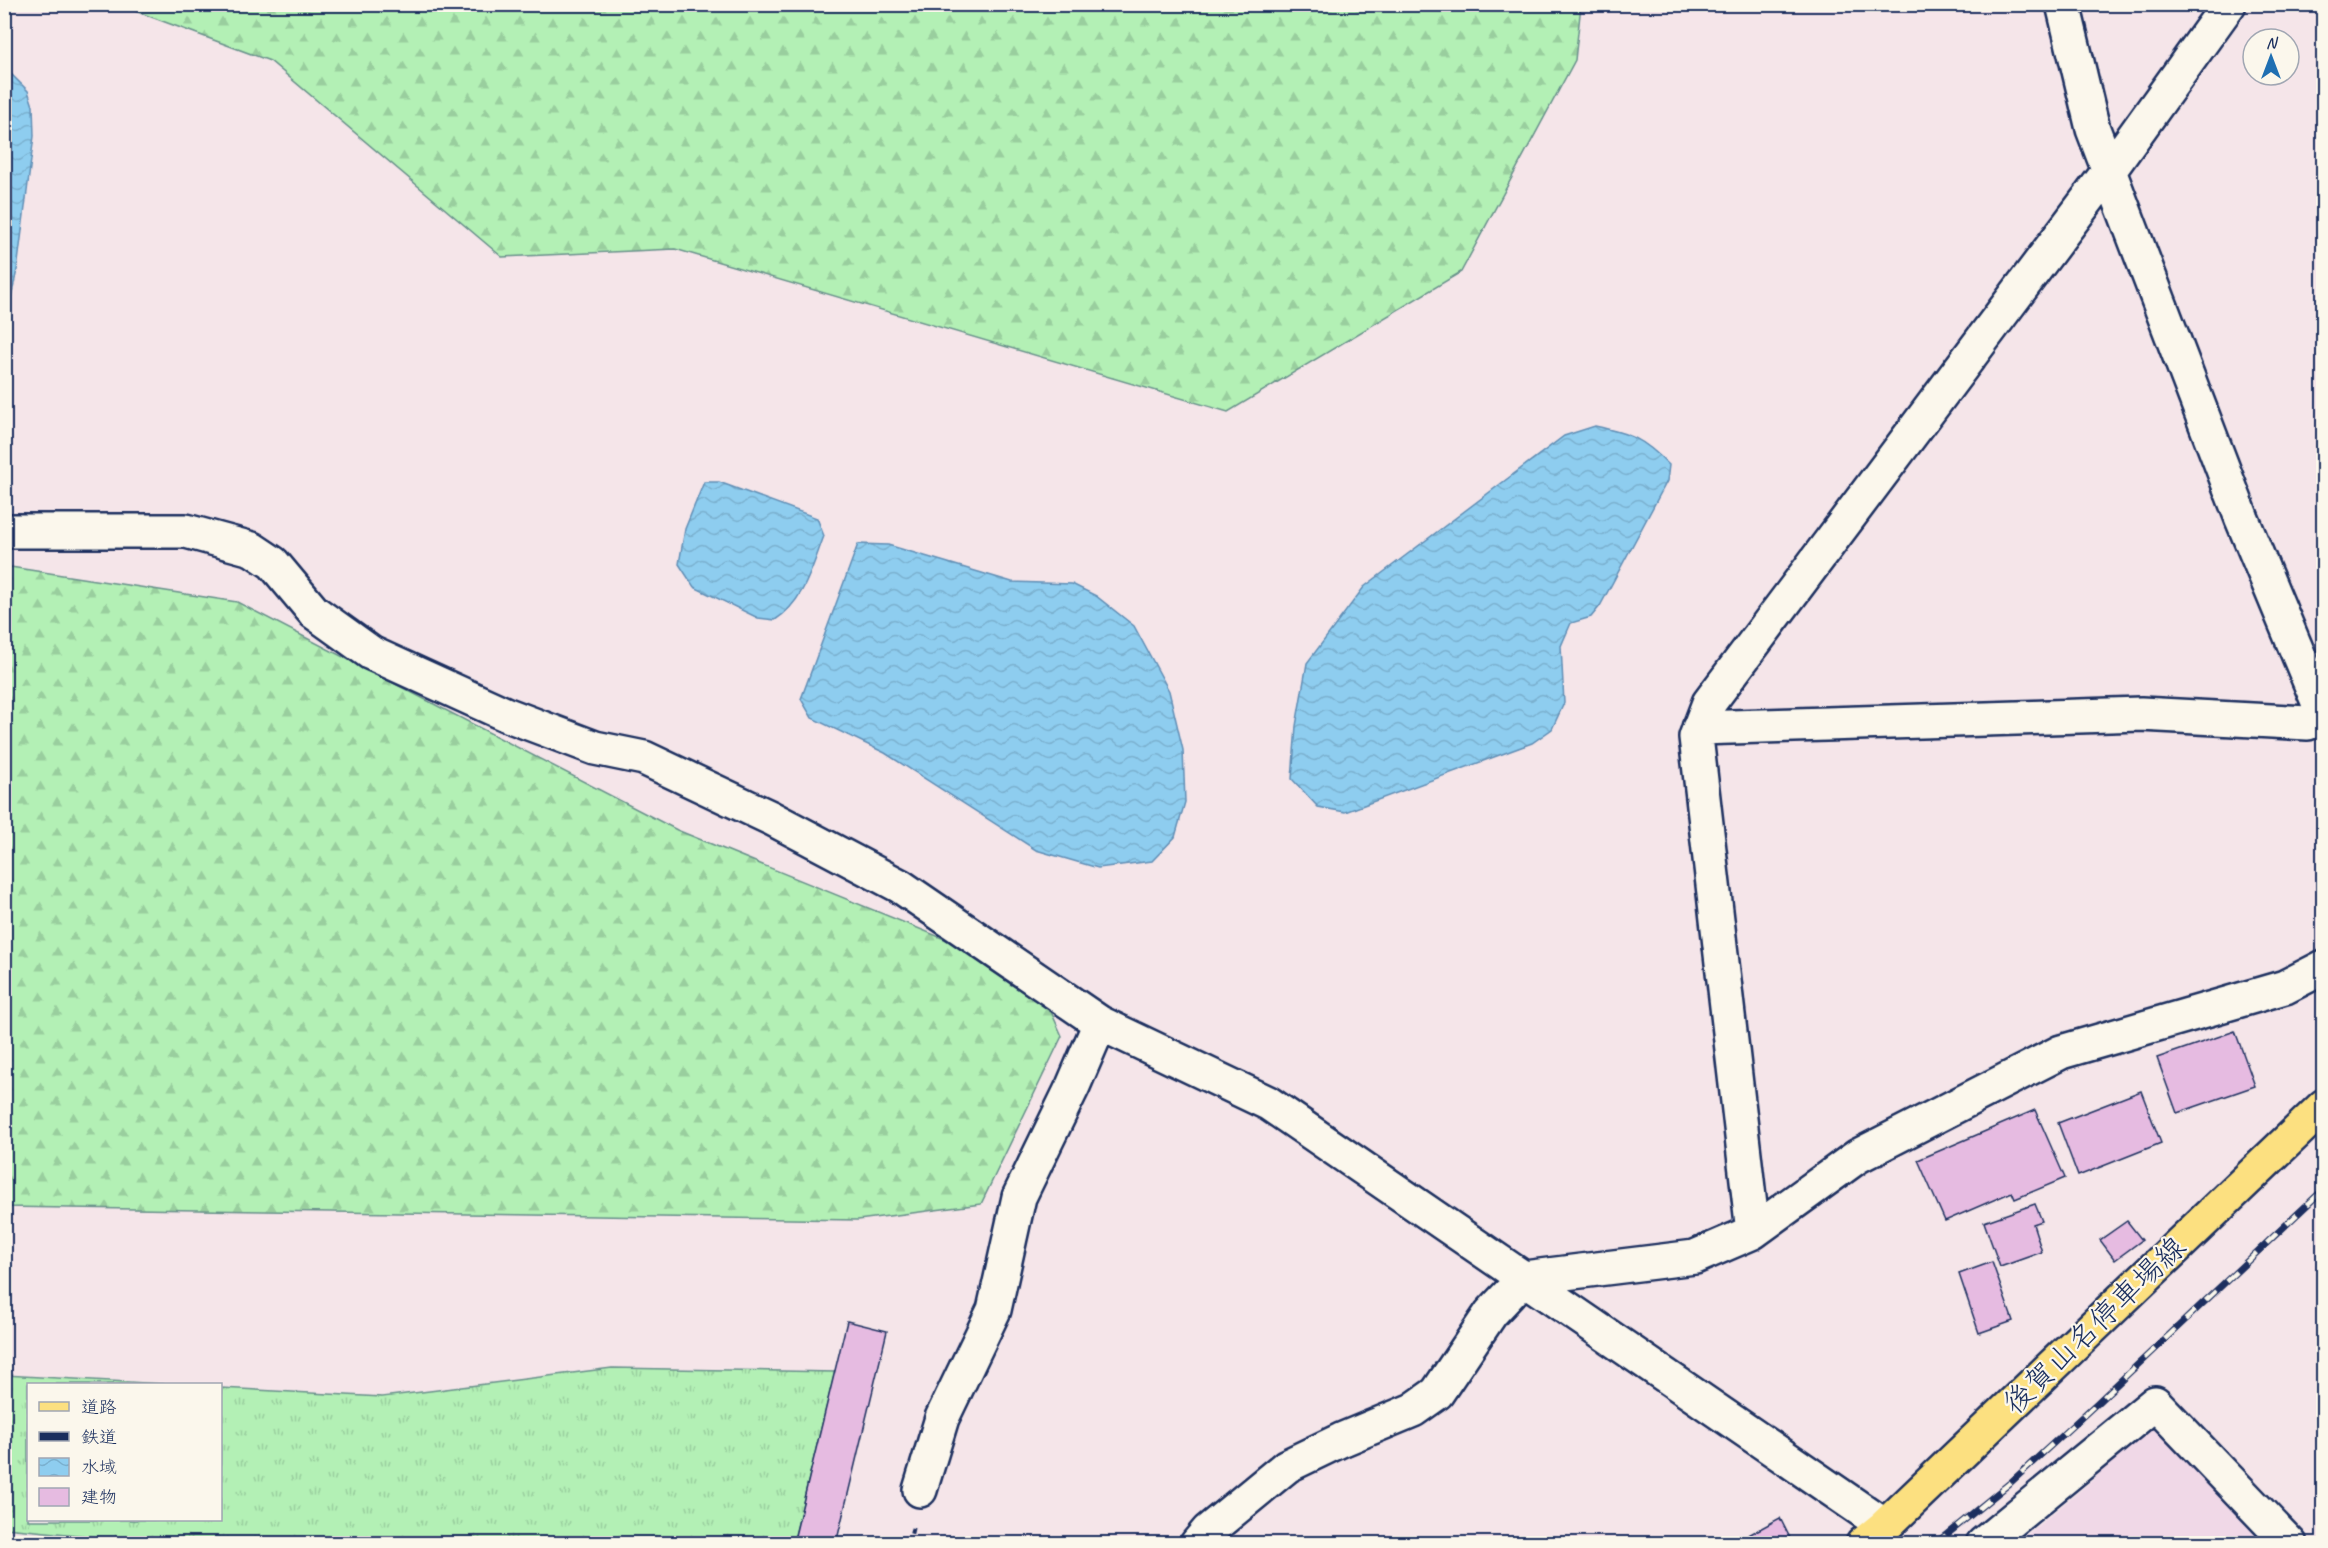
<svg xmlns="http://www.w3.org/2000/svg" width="2328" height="1548" viewBox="0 0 2328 1548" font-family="Caveat,'Klee One',sans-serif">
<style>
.built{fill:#f0d8e7}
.grass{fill:url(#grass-tufts);stroke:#67908a;stroke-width:1.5}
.forest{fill:url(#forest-firs);stroke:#67908a;stroke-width:1.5}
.water{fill:url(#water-waves);stroke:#608eb5;stroke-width:1.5}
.building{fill:#e6bbe1;stroke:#1b2f5e;stroke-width:1.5}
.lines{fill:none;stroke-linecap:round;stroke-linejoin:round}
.minor-casing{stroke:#1b2f5e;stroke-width:38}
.major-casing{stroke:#1b2f5e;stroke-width:38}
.path{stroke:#1b2f5e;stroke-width:4;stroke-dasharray:6 4.5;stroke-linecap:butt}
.minor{stroke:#fbf7ec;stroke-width:33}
.major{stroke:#fce080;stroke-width:33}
.rail-casing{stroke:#1b2f5e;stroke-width:7}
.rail{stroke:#fbf7ec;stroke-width:4.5;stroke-dasharray:14;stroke-linecap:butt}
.labels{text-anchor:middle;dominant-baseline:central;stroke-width:4.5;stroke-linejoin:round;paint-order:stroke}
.street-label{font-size:30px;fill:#1b2f5e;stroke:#fbf7ec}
</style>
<defs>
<pattern id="grass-tufts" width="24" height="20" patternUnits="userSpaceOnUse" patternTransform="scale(1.5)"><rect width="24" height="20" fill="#b3f0b5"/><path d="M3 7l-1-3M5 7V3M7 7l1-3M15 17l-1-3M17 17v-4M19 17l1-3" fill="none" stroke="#99ce9e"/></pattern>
<pattern id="forest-firs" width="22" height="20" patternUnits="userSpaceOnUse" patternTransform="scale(1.5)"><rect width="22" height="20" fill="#b3f0b5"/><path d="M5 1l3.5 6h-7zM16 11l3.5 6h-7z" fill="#99ce9e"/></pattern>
<pattern id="water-waves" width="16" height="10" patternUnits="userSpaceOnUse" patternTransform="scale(1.5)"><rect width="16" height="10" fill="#8ecdef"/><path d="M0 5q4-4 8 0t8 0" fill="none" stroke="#7ab0cf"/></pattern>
</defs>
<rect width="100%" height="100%" fill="#f5e5e9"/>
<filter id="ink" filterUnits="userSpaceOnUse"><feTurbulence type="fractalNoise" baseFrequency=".0167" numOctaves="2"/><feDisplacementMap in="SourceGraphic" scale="12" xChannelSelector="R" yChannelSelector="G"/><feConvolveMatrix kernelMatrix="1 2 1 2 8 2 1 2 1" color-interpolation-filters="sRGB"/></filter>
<g filter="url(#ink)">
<path class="built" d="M2147 1424H2161L2273 1544H2016L2092 1481Z"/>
<path class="grass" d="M612 1368 835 1372 793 1543 171 1544 5 1528V1375L163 1384H28V1520H220L221 1388 382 1397Z"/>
<path class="forest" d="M119 5H1581L1575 60 1461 272 1228 412 675 249 502 257 270 61Z
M4 566 237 602 677 830 1035 976 1062 1036 981 1204 858 1220 5 1207Z"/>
<path class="water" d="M5 68 28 91 33 106 34 136 17 270 5 324Z
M1595 426C1631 434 1643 438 1669 465L1667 481 1600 606 1591 617 1571 623 1561 646 1564 703 1552 729 1532 743 1345 812 1318 807 1292 779 1296 726 1307 663 1364 587 1564 436Z
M704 482H719L817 518 824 536C812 567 804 602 775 620L758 618 694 587 679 564 685 529Z
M858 544 888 545 1012 582 1072 584 1096 596 1134 626 1169 691 1183 750 1185 802 1175 837 1152 861 1098 868 1036 850 885 753 812 718 801 699Z"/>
<path class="building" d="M2235 1031 2255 1086 2177 1113 2157 1058Z
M2141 1091 2161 1143 2078 1176 2058 1123Z
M2035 1110 2065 1178 2015 1199 2012 1192 1945 1221 1918 1160Z
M2035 1204 2042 1221 2033 1224 2042 1252 2000 1267 1984 1222Z
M2127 1221 2142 1240 2115 1260 2100 1240Z
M1992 1262 2013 1321 1979 1333 1959 1274Z
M847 1321 887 1331 836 1544H793Z
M1780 1518 1793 1544H1732Z"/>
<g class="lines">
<g class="minor-casing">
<path id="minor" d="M2063 4 2093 129 2242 519 2324 716
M4 531H186L252 549 273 563 314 612 371 653 505 714 595 748 644 758 771 818 900 886 1100 1023 1268 1103 1885 1526
M1699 728 2141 714 2308 723 2324 715
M1753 1232 1858 1156 2061 1052 2285 987 2324 967
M920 1490 942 1418 994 1310 1019 1197 1073 1086 1100 1023
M1197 1544 1208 1531 1287 1466 1341 1440 1413 1410 1437 1393 1491 1313 1524 1278 1695 1257 1753 1232 1696 737 1709 703 2109 171 2229 4
M1983 1544 2155 1403 2290 1544"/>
</g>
<g class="major-casing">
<path id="major" d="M1863 1544 1885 1526 2324 1106"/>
</g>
<path class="path" d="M909 1544 913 1526"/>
<use href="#minor" class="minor"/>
<use href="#major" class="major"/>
<g class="rail-casing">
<path id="rail" d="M1935 1544 2010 1483 2096 1404 2324 1189"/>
</g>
<use href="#rail" class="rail"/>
</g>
</g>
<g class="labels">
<g class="street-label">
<text transform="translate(2094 1325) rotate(-44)">後賀山名停車場線</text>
</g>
</g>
<rect width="2328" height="1548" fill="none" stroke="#fbf7ec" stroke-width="24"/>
<rect x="12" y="12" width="2304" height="1524" fill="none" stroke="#1b2f5e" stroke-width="2" filter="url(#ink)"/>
<rect x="27" y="1383" width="195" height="138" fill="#fbf7ec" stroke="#a1a7b3" stroke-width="1.5"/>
<rect x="39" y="1402" width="30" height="9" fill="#fce080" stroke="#a1a7b3" stroke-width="1.5"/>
<text x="81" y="1413" font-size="18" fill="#1b2f5e">道路</text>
<rect x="39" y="1432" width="30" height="9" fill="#1b2f5e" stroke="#a1a7b3" stroke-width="1.5"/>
<text x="81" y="1443" font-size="18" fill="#1b2f5e">鉄道</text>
<rect x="39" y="1458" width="30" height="18" fill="url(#water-waves)" stroke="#a1a7b3" stroke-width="1.5"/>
<text x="81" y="1473" font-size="18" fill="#1b2f5e">水域</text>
<rect x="39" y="1488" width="30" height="18" fill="#e6bbe1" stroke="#a1a7b3" stroke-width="1.5"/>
<text x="81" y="1503" font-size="18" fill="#1b2f5e">建物</text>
<g transform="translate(2271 57)"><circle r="28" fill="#fbf7ec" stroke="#a1a7b3" stroke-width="1.5"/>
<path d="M0-4.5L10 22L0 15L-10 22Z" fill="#1f6fb2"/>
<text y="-9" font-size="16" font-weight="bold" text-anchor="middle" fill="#1b2f5e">N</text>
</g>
</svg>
